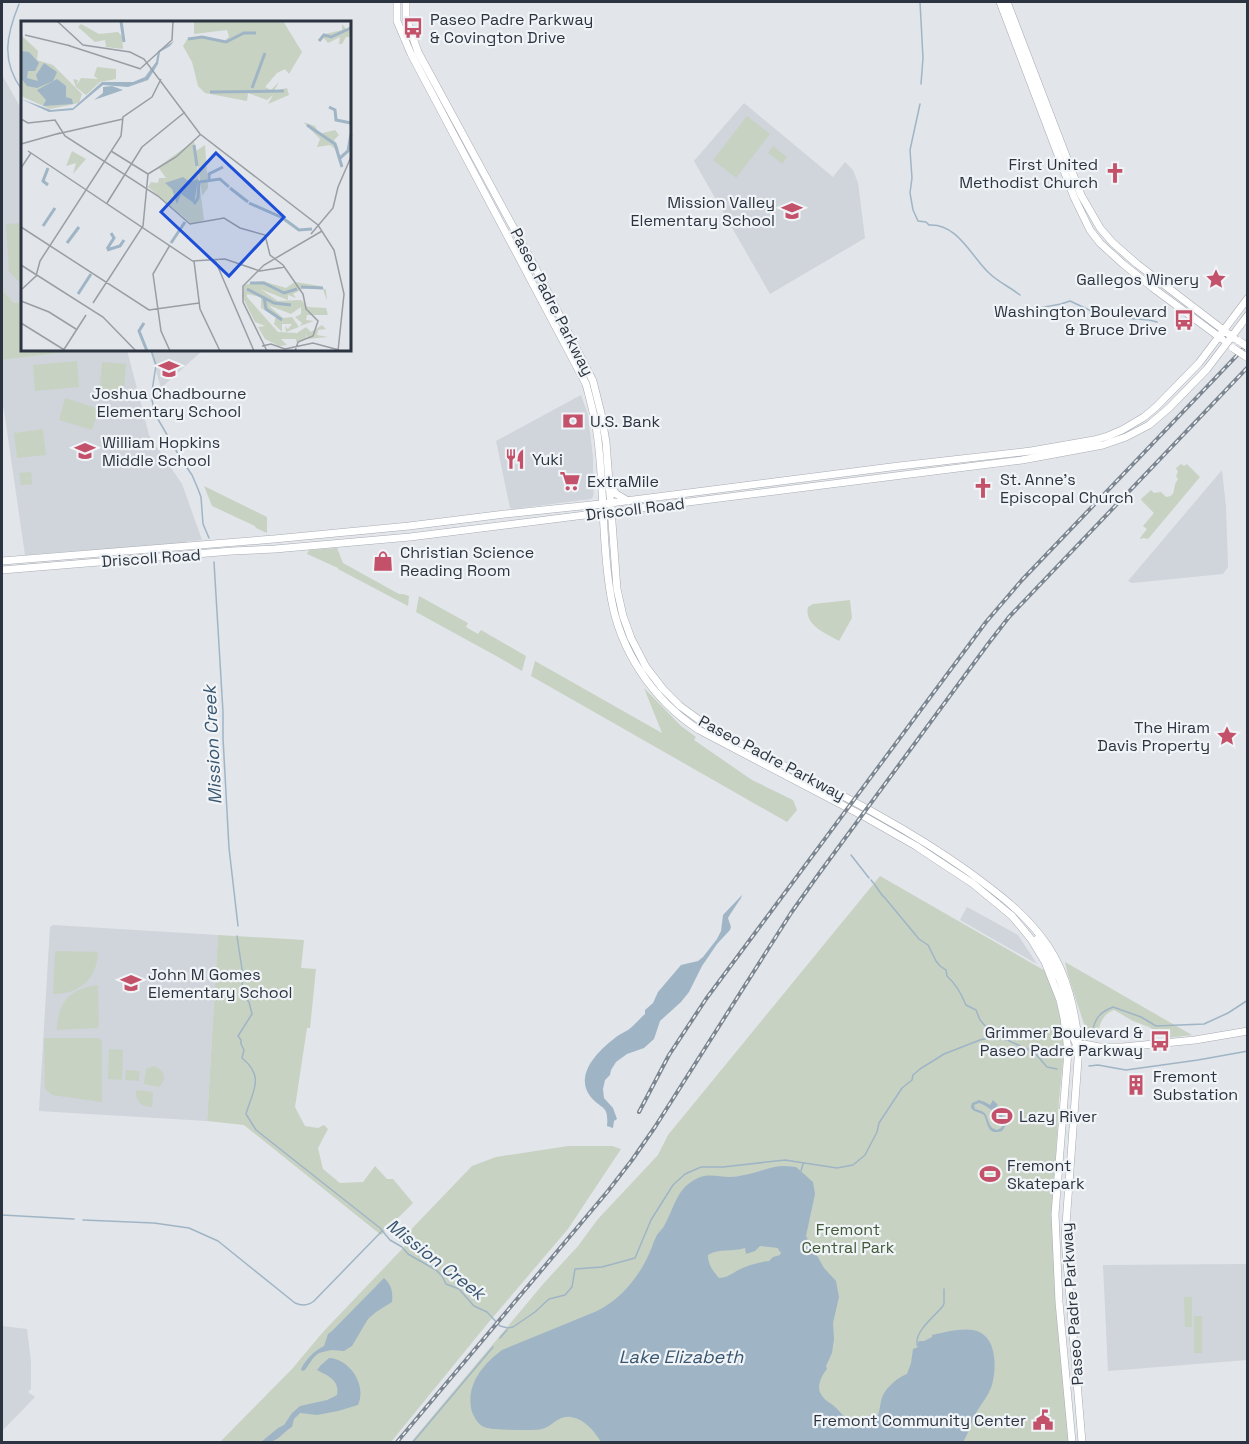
<svg xmlns="http://www.w3.org/2000/svg" width="1249" height="1444" viewBox="0 0 1249 1444" font-family="'Space Grotesk',sans-serif">
<style>
.built{fill:#d0d4db}
.green{fill:#c8d2c3}
.water{fill:#9fb5c6;fill-rule:evenodd}
.lines{fill:none;stroke-linecap:round;stroke-linejoin:round}
.stream{stroke:#9fb5c6;stroke-width:1.5}
.secondary-casing{stroke:#a7acb3;stroke-width:8}
.secondary{stroke:#fff;stroke-width:7}
.rail-casing{stroke:#7c8691;stroke-width:4}
.rail{stroke:#f1f4f7;stroke-width:1.5;stroke-dasharray:4.5;stroke-linecap:butt}
.secondary-bridge-casing{stroke:#a7acb3;stroke-width:8;stroke-linecap:butt}
.secondary-bridge{stroke:#fff;stroke-width:7}
.labels{text-anchor:middle;dominant-baseline:central;stroke-width:4.5;stroke-linejoin:round;paint-order:stroke}
.poi-label{font-size:16px;fill:#2b3440;stroke:#f1f4f7;text-anchor:start}
.street-label{font-size:16px;fill:#2b3440;stroke:#f1f4f7}
.park-label{font-size:16px;fill:#425a39;stroke:#f1f4f7}
.water-label{font-size:18px;font-style:italic;fill:#385570;stroke:#f1f4f7}
.inset-river{fill:none;stroke:#9fb5c6;stroke-width:3}
.inset-road{fill:none;stroke:#999ea5;stroke-width:1.5}
.view{fill:#1d4ed8;fill-opacity:0.15;stroke:#1d4ed8;stroke-width:3}
.inset-edge{fill:none;stroke:#2b3440;stroke-width:3}
</style>
<rect width="100%" height="100%" fill="#e2e5e9"/>
<path class="built" d="M2 75 22 110V302L14 303 2 290Z
M744 103 833 177 845 162 853 170 858 183 865 238 770 294 694 161Z
M85 350H127L149 435 182 484 202 540 188 541 183 546 139 550H87L25 555 4 410 2 403V360Z
M150 350H203L161 388Z
M581 395 588 415 593 457V477L594 485 593 497 591 499 513 509 510 508 496 441Z
M1222 470 1226 507 1228 567 1223 574 1132 583 1128 581Z
M967 907 1018 935 1037 964 960 920Z
M53 925 218 935 207 1121 39 1111 50 927Z
M1247 1264V1360L1108 1371 1103 1265Z
M2 1326 27 1329 31 1362V1389L28 1392 35 1397 2 1431Z"/>
<path class="green" d="M747 116 770 134 736 178 713 160Z
M773 146 787 157 782 164 768 153Z
M22 223V284L9 272 6 224Z
M2 290 14 303 22 302V350H85L2 360Z
M77 361 79 387 35 391 33 365Z
M102 362 126 364 123 399 99 397Z
M65 398 99 409 92 430 59 420Z
M43 429 46 455 17 458 14 433Z
M1181 464 1184 466 1187 464 1200 477 1148 539 1144 538 1140 539V538L1147 529 1143 526 1154 513 1142 501 1141 499 1151 490 1154 493 1161 492 1166 497C1175 496 1173 492 1175 485 1175 483 1177 481 1178 479L1176 476 1178 472 1176 468Z
M31 472 32 477 23 479 32 478V484L21 485 19 473Z
M204 486 267 517V533L256 528 255 526 212 506Z
M337 548 343 563 399 594H403L409 596 408 606 338 569V568L307 554 309 550Z
M419 596 468 623 466 627 478 634 481 630 526 656 522 671 498 657 416 612Z
M850 600 852 618 839 641C825 633 804 625 808 607L813 604Z
M535 661 662 733 644 688 681 726 696 737 694 740 752 780 793 800 797 810 787 822 531 676Z
M880 876 1047 972 1061 1017 1063 1038V1061L1059 1100 1052 1222 1069 1442H411L544 1283 578 1246 598 1219 658 1155 668 1135Z
M218 935 304 940 301 968 316 969 310 1028H307L295 1107 305 1126 318 1128 324 1125 328 1129 318 1148 323 1169 340 1183 363 1182 375 1166 387 1179H393L413 1203 381 1235 244 1125 207 1121Z
M57 951 98 952C97 980 79 994 53 994L55 953Z
M1065 962 1192 1035 1167 1038 1149 1027 1133 1021 1114 1010C1101 1015 1099 1026 1097 1038L1089 1034 1086 1030 1068 975Z
M98 985 99 1026 97 1028 57 1030C57 1002 71 988 98 985Z
M44 1038H98L102 1041V1102L52 1095 45 1089Z
M109 1049 123 1050 122 1080 108 1079Z
M153 1066C164 1069 168 1079 159 1087L144 1084 146 1069Z
M126 1070 140 1071 139 1081 125 1080Z
M136 1090 153 1092 152 1107C141 1107 135 1101 136 1090Z
M568 1146H612L621 1149 568 1229 488 1323 391 1442H220L292 1369 323 1332 405 1246 400 1241 472 1166 496 1157Z
M1184 1297H1192V1327H1185Z
M1194 1316H1202V1353H1194Z"/>
<path class="water" d="M742 895 741 898 731 913 728 918 731 927 730 930 717 944 702 966 689 992 681 1002 660 1021 654 1039 644 1048 627 1054 616 1062 611 1070 610 1075 605 1080 603 1089 604 1098 613 1108 617 1119 614 1121 613 1128 607 1126C609 1104 601 1110 590 1096 573 1073 602 1047 619 1035 622 1033 625 1032 628 1030 634 1026 639 1019 645 1014V1010L653 1003 658 992 681 965 698 961 703 957 717 939 721 931 723 915Z
M979 1100 985 1102 990 1105 993 1100 998 1105 994 1109C1002 1115 1011 1121 1002 1131 987 1136 988 1123 984 1115 978 1111 968 1112 972 1103ZM979 1103C984 1104 998 1114 1001 1118 1004 1122 1002 1124 1001 1128L997 1130 992 1128C984 1117 991 1113 975 1109L974 1105Z
M785 1166 796 1167 813 1182 815 1194 806 1236 824 1268 836 1281 839 1297 833 1323 834 1339 832 1353 826 1366 827 1369C822 1375 816 1386 821 1394 824 1400 829 1402 834 1406 838 1409 840 1413 844 1416 851 1421 866 1428 874 1421 881 1415 879 1403 883 1395 887 1387 898 1377 907 1374L911 1363 913 1349 918 1347 916 1345 919 1341H924L932 1337V1335C945 1332 961 1328 973 1330 997 1334 997 1367 992 1385 989 1395 981 1404 976 1413 971 1422 969 1433 963 1442H601C594 1431 585 1419 571 1417 558 1415 553 1426 542 1429 536 1431 494 1430 487 1428 479 1426 475 1419 472 1412 465 1386 482 1365 502 1350L597 1311C621 1299 638 1278 649 1254 652 1248 653 1242 656 1237 658 1232 662 1230 664 1226 675 1207 676 1188 698 1178 709 1173 719 1177 730 1177 735 1177 739 1176 744 1175 758 1173 770 1166 785 1166ZM760 1246 778 1248 779 1251 781 1252 780 1255 773 1257 769 1261C760 1262 753 1264 745 1267 736 1270 729 1278 719 1278 713 1271 708 1265 708 1255 719 1248 733 1252 745 1248L746 1254 755 1251Z
M384 1278C392 1285 393 1293 392 1302L376 1312 368 1319 352 1346 344 1351 331 1350 319 1353 314 1357 305 1370 302 1371 301 1369C306 1359 314 1351 324 1346L328 1334 332 1331Z
M329 1358C350 1359 367 1385 358 1405L338 1411 317 1415 300 1413 294 1419 292 1427C278 1436 279 1443 261 1442L278 1428 284 1425 292 1413 300 1406 327 1400 337 1395C340 1380 328 1376 317 1370L321 1365Z"/>
<g class="lines">
<path class="stream" d="M920 2 923 58 921 84
M19 4C6 36 1 61 22 90
M920 104 910 150 912 178 910 193 913 210 918 221 926 222 929 225C957 223 971 256 989 273 998 282 1010 287 1020 295
M1039 308 1061 304 1070 301 1102 316 1114 315 1124 318 1149 320 1157 322
M151 350 156 365 152 391V400L155 414 181 459 192 475 198 489 201 497 203 524 209 538
M214 562 223 712V738L229 848 238 926
M851 855 869 878
M871 880C877 886 879 893 885 898L919 939 928 945 936 961 940 966 946 970 947 976C956 984 961 993 966 1005L976 1010 980 1020 988 1029 1000 1037
M237 936 243 976 242 985 244 996 249 1002 252 1014 238 1036 241 1040V1044L244 1050 242 1058C265 1077 253 1090 246 1114L256 1130 380 1228 390 1240 402 1247 408 1254 436 1270 442 1276 446 1284 459 1289 474 1306 487 1312 500 1326 508 1328 513 1327 535 1312 549 1299 565 1295 572 1287 575 1269 602 1267 635 1258 651 1220 673 1185 685 1174 701 1167H723L785 1160 837 1168 853 1165 865 1155 877 1132 879 1123 902 1088 912 1080 913 1075 920 1069 944 1054 980 1040 993 1037 1007 1040 1034 1052 1047 1067 1057 1069
M1092 1032C1096 1017 1099 1013 1113 1007L1141 1017 1156 1026 1204 1024 1228 1013 1248 1000
M1089 1066 1098 1065 1126 1070 1198 1060 1248 1051
M801 1171 803 1164
M2 1215 74 1219
M83 1220 154 1223 189 1228 218 1241 295 1303C302 1306 308 1306 314 1301L382 1231
M500 1338 507 1330
M917 1343C916 1330 935 1316 943 1306L944 1303V1289
M413 1442 493 1347"/>
<g class="secondary-casing">
<path id="secondary" d="M397 2V21L411 54 586 384C590 400 595 417 597 433 605 487 601 543 611 597 620 651 653 700 699 730L867 818 916 846 946 866 972 883 1012 916 1031 939 1045 962 1060 1000 1064 1018 1068 1051 1055 1214 1059 1302 1072 1442
M406 2V18L418 52 537 271 593 381 601 413 606 442 617 589 623 616 631 638 646 667 663 689 680 706 706 725C729 738 754 750 779 763 844 796 909 829 969 872 999 894 1027 915 1048 946 1068 976 1075 1011 1079 1046L1065 1238 1082 1442
M1000 2 1074 197 1090 230 1100 243 1123 264 1153 288 1222 339
M1007 2 1081 195 1100 228 1113 243 1137 264 1235 339
M610 485 616 494 628 501
M2 561 274 539 409 526 505 514 610 503 899 466 1031 451 1094 440 1108 436 1122 430 1144 417 1156 407 1199 363 1248 298
M2 570 232 551 275 549 410 537 1022 460 1103 445 1126 437 1149 425 1169 408 1207 369 1248 315
M1037 939C1049 956 1059 975 1065 994 1068 1006 1071 1038 1077 1045
M1068 1051 1084 1044 1099 1047H1123L1195 1040 1248 1031"/>
</g>
<use href="#secondary" class="secondary"/>
<g class="rail-casing">
<path id="rail" d="M639 1112 669 1055 706 999 986 622 1022 580 1248 344
M397 1442 608 1191 632 1160 655 1127 791 913 818 875 988 644 1009 617 1248 367"/>
</g>
<use href="#rail" class="rail"/>
<g class="secondary-bridge-casing">
<path id="secondary-bridge" d="M1239 341 1248 347
M1233 348 1248 358"/>
</g>
<use href="#secondary-bridge" class="secondary-bridge"/>
</g>
<defs>
<g id="bus-bare" transform="scale(1.62)"><path d="M-5-6H5V4H4V6H2V4H-2V6H-4V4H-5ZM-3.5-4V0h7V-4ZM-3.5 1.2v1.5H-2V1.2ZM2 1.2v1.5H3.5V1.2Z" fill="#c4516a" stroke="#f1f4f7" stroke-width="2.5" paint-order="stroke"/></g>
<g id="church-bare" transform="scale(1.62)"><path d="M-1.2-6h2.4v3.5h3.3v2.4h-3.3V6h-2.4V-.1h-3.3v-2.4h3.3Z" fill="#c4516a" stroke="#f1f4f7" stroke-width="2.5" paint-order="stroke"/></g>
<g id="school-bare" transform="scale(1.62)"><path d="M0-5L7-2L0 1L-7-2ZM-4 1L0 2.5L4 1V4Q0 6-4 4Z" fill="#c4516a" stroke="#f1f4f7" stroke-width="2.5" paint-order="stroke"/></g>
<g id="sight-bare" transform="scale(1.62)"><path d="M0-6L1.8-2.2L6-1.7L2.9 1.2L3.7 5.4L0 3.3L-3.7 5.4L-2.9 1.2L-6-1.7L-1.8-2.2Z" fill="#c4516a" stroke="#f1f4f7" stroke-width="2.5" paint-order="stroke"/></g>
<g id="bank-bare" transform="scale(1.62)"><path d="M-6-4H6V4H-6ZM0-2.3a2.3 2.3 0 1 0 0 4.6a2.3 2.3 0 1 0 0-4.6Z" fill="#c4516a" stroke="#f1f4f7" stroke-width="2.5" paint-order="stroke"/></g>
<g id="restaurant-bare" transform="scale(1.62)"><path d="M-5-6h1v4h1v-4h1v4h1v-4h1v5L-1.5 .5V6h-2V.5L-5-1ZM5-6V6H3V1.5H1.5Q1.5-4 5-6Z" fill="#c4516a" stroke="#f1f4f7" stroke-width="2.5" paint-order="stroke"/></g>
<g id="supermarket-bare" transform="scale(1.62)"><path d="M-6-5.5h2.5l.6 2H6L4.5 2H-2.5L-4.4-4H-6ZM-1.5 3.2a1.3 1.3 0 1 0 .1 0ZM3 3.2a1.3 1.3 0 1 0 .1 0Z" fill="#c4516a" stroke="#f1f4f7" stroke-width="2.5" paint-order="stroke"/></g>
<g id="shop-bare" transform="scale(1.62)"><path d="M-5-2.5h2.3a2.7 3.5 0 0 1 5.4 0H5L5.5 6h-11ZM-1.5-2.5h3a1.5 2.3 0 0 0-3 0Z" fill="#c4516a" stroke="#f1f4f7" stroke-width="2.5" paint-order="stroke"/></g>
<g id="building-bare" transform="scale(1.62)"><path d="M-4-6H4V6H1V3H-1V6H-4ZM-2.5-4.3h1.7v1.8h-1.7ZM.8-4.3h1.7v1.8H.8ZM-2.5-1h1.7V.8h-1.7ZM.8-1h1.7V.8H.8Z" fill="#c4516a" stroke="#f1f4f7" stroke-width="2.5" paint-order="stroke"/></g>
<g id="stadium-bare" transform="scale(1.62)"><path d="M0-5a6.5 5 0 1 0 0 10a6.5 5 0 1 0 0-10ZM-3.5-1.8h7v3.6h-7Z" fill="#c4516a" stroke="#f1f4f7" stroke-width="2.5" paint-order="stroke"/></g>
<g id="civic-bare" transform="scale(1.62)"><path d="M-.6-6.5H3V-4.5H.6V-3L4-1V1h2V6H-6V1h2V-1L-.6-3ZM-1.2 2.5V6h2.4V2.5Z" fill="#c4516a" stroke="#f1f4f7" stroke-width="2.5" paint-order="stroke"/></g>
</defs>
<g fill-rule="evenodd">
<use href="#bus-bare" x="413" y="28"/>
<use href="#church-bare" x="1115" y="173"/>
<use href="#school-bare" x="792" y="211"/>
<use href="#sight-bare" x="1216" y="279"/>
<use href="#bus-bare" x="1184" y="320"/>
<use href="#school-bare" x="169" y="369"/>
<use href="#bank-bare" x="573" y="421"/>
<use href="#school-bare" x="85" y="451"/>
<use href="#restaurant-bare" x="515" y="459"/>
<use href="#supermarket-bare" x="570" y="481"/>
<use href="#church-bare" x="983" y="488"/>
<use href="#shop-bare" x="383" y="561"/>
<use href="#sight-bare" x="1227" y="736"/>
<use href="#school-bare" x="131" y="983"/>
<use href="#bus-bare" x="1160" y="1041"/>
<use href="#building-bare" x="1136" y="1085"/>
<use href="#stadium-bare" x="1002" y="1116"/>
<use href="#stadium-bare" x="990" y="1174"/>
<use href="#civic-bare" x="1043" y="1420"/>
</g>
<g class="labels">
<g class="poi-label">
<text x="430" y="19">Paseo Padre Parkway<tspan x="430" dy="18">&amp; Covington Drive</tspan></text>
<text x="1098" y="164" text-anchor="end">First United<tspan x="1098" dy="18">Methodist Church</tspan></text>
<text x="775" y="202" text-anchor="end">Mission Valley<tspan x="775" dy="18">Elementary School</tspan></text>
<text x="1199" y="279" text-anchor="end">Gallegos Winery</text>
<text x="1167" y="311" text-anchor="end">Washington Boulevard<tspan x="1167" dy="18">&amp; Bruce Drive</tspan></text>
<text x="169" y="393" text-anchor="middle">Joshua Chadbourne<tspan x="169" dy="18">Elementary School</tspan></text>
<text x="590" y="421">U.S. Bank</text>
<text x="102" y="442">William Hopkins<tspan x="102" dy="18">Middle School</tspan></text>
<text x="532" y="459">Yuki</text>
<text x="1000" y="479">St. Anne's<tspan x="1000" dy="18">Episcopal Church</tspan></text>
<text x="587" y="481">ExtraMile</text>
<text x="400" y="552">Christian Science<tspan x="400" dy="18">Reading Room</tspan></text>
<text x="1210" y="727" text-anchor="end">The Hiram<tspan x="1210" dy="18">Davis Property</tspan></text>
<text x="148" y="974">John M Gomes<tspan x="148" dy="18">Elementary School</tspan></text>
<text x="1143" y="1032" text-anchor="end">Grimmer Boulevard &amp;<tspan x="1143" dy="18">Paseo Padre Parkway</tspan></text>
<text x="1153" y="1076">Fremont<tspan x="1153" dy="18">Substation</tspan></text>
<text x="1019" y="1116">Lazy River</text>
<text x="1007" y="1165">Fremont<tspan x="1007" dy="18">Skatepark</tspan></text>
<text x="1026" y="1420" text-anchor="end">Fremont Community Center</text>
</g>
<g class="street-label">
<text transform="translate(552 302) rotate(63)">Paseo Padre Parkway</text>
<text transform="translate(635 509) rotate(-7)">Driscoll Road</text>
<text transform="translate(151 558) rotate(-4)">Driscoll Road</text>
<text transform="translate(772 758) rotate(28)">Paseo Padre Parkway</text>
<text transform="translate(1072 1304) rotate(-94)">Paseo Padre Parkway</text>
</g>
<g class="park-label">
<text x="848" y="1229">Fremont<tspan x="848" dy="18">Central Park</tspan></text>
</g>
<g class="water-label">
<text transform="translate(212 745) rotate(-93)">Mission Creek</text>
<text transform="translate(436 1259) rotate(38)">Mission Creek</text>
<text x="681" y="1356">Lake Elizabeth</text>
</g>
</g>
<g transform="translate(21 21)">
<rect width="330" height="330" fill="#e2e5e9"/>
<path d="M173 0H262L281 31 268 53 264 48 256 52 244 66 250 69 258 61 253 70 266 67 268 74 247 83 252 74 246 79 227 72 226 80 184 72 177 65 171 41 162 25 167 17 183 15 203 20 208 16 206 9 173 13ZM330 2V16H325L321 23H318L319 16 307 22 300 14 321 9V3L326 9ZM60 3 78 13 97 11 101 15 102 28 85 26 84 19 74 21 57 6ZM0 14 17 30 16 39 32 44 61 73 58 82 29 88 0 75ZM76 46 95 48V58L79 61 65 74 55 66 52 58 57 59 56 64 60 57 77 58 73 55ZM282 101 294 105 298 113 314 109 318 114 313 119 318 128 317 130 309 124 296 126 299 118ZM173 120 183 199 171 203 127 166 130 161 137 162 138 157H145L137 146ZM184 124 187 167 181 175 175 130ZM51 130 65 138 52 153 55 142 45 145ZM241 260 265 267 274 261 299 265 305 269 306 280 302 268 296 266 281 268 272 273 275 277 267 274V279L239 268 257 280 280 279 287 286 305 287 307 294H286L285 299 293 300 279 305 281 302 274 296 280 293V286L270 293 247 284 262 297 271 296 278 306 265 311 264 305 267 308 271 303H261V311L253 303 255 295 240 287V276L226 273V276L257 311 276 312 285 306 290 311 301 304 305 308 297 309 296 314 307 316 286 318 285 312V318L275 321V318H260L266 324 258 325 244 318 237 306 244 305 234 301 221 275 223 264Z" fill="#c8d2c3"/>
<path d="M153 20 149 25 139 31 137 43 127 59 107 66 82 64 52 89 28 91 0 78 30 89 52 87 81 61H112L124 56 135 41 137 30ZM0 30 8 31 18 42 14 50H7L6 57 17 60 15 54 23 42 36 51 32 60 16 67 6 65 0 57ZM36 58 45 65V76L51 78 52 83 22 85 25 79 16 69ZM91 65 102 69 73 79 82 72V66ZM162 156 169 161 177 158 173 182 160 173 156 183 151 168 144 162Z" fill="#9fb5c6"/>
<path class="inset-river" d="M100 0 103 21M167 18 181 16 205 21 223 12H235M298 20 303 14 310 16 330 7M231 67 244 32M189 71 263 70M308 86 314 89 315 99 330 102M286 104 314 123 321 146M173 124 176 145M319 137 327 130 330 113M27 147 22 160 27 164M188 160V153L202 146M209 167 227 181M228 182 262 197M173 183 177 177 178 161 199 158 208 166M263 198 278 209 291 208M22 205 34 187M46 222 58 206M150 222 164 201M86 228 93 217 90 212M86 229 99 225 103 219M229 262H243L263 272 276 268M280 266 302 267M226 268 253 282 270 284M57 273 70 253M243 276 245 288 261 299M123 302 118 310 126 330"/>
<path class="inset-road" d="M36 0 62 24 109 31 123 38 179 113 297 204 313 229 323 273 317 330M4 14 50 25M46 24 120 48M120 47 151 19 152 0M0 98 7 102 34 99 44 115 137 175 169 203 203 197 219 207 244 214 249 234 262 244 282 273 285 288 297 300 292 315 277 321 274 330M36 113 102 98M0 123 39 112M7 130 173 241M90 130 127 153M0 147 10 132M86 182 121 126 164 91M0 206 128 289 178 282M290 213 312 187 317 166 330 136M194 239 233 330M171 240 204 238 239 250 264 246M173 240 179 288 199 330M0 244 82 296 115 330M0 269 15 255 19 240 100 115 102 96 131 76 140 58M0 280 28 291 55 308M72 282 122 205 127 153 155 136 180 113M0 302 45 330M241 325 250 323 264 328 292 322 318 329M42 330 65 294M149 330 140 310 132 253 149 224M246 330 222 281V265L243 244 301 210"/>
<path class="view" d="M195 132 263 196 208 255 140 191Z"/>
<rect width="330" height="330" class="inset-edge"/>
</g>
<rect width="1249" height="1444" fill="none" stroke="#2b3440" stroke-width="6"/>
</svg>
